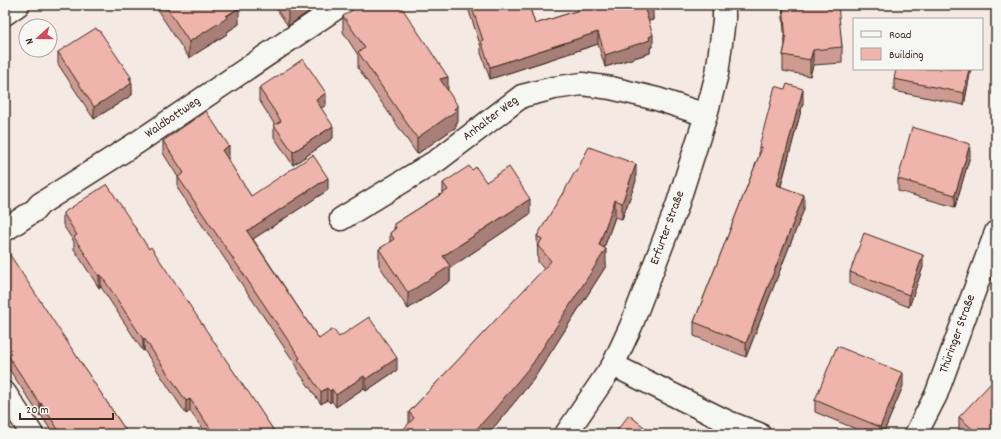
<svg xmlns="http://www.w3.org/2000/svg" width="1001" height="439" viewBox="0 0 1001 439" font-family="Dekko,sans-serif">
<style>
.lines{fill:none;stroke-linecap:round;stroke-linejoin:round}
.minor-casing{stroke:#3b2a1e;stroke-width:25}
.minor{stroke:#f6f6f2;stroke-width:22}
.wall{fill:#ce9b93;stroke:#3b2a1e}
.shaded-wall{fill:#a77e78;stroke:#3b2a1e}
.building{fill:#efb4ab;stroke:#3b2a1e}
.labels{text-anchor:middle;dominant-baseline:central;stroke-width:4;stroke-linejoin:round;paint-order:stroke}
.street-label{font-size:13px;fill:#3b2a1e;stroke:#f6f6f2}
</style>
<rect width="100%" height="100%" fill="#f5e9e4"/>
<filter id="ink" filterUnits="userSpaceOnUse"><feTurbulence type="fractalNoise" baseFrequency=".025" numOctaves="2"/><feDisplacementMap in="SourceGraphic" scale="8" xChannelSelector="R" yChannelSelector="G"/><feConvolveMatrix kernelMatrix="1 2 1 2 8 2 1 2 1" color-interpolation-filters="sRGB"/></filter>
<g filter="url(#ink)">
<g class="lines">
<g class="minor-casing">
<path id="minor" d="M5 14 18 5
M341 219 438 160 522 96 554 88 582 84 611 88 657 99 706 115
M5 230 35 210 40 204 138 142 341 5
M613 365 728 422 759 434
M5 393 32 434
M566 434 613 365 631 326 677 206 706 115 717 74 724 20V5
M916 434 936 395 996 232"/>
</g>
<use href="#minor" class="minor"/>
</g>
<path class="wall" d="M154 5H237L239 24 227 32V34L189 58Z
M274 5H317V6L288 26Z
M467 5H529L535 24 586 8 585 5H652L653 20 648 21 653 47 650 48V53L605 67 598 44 490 79 481 53V47Z
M782 5H837L842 47V63L813 65 810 76 783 71V55L785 45Z
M343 16 448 91 458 122 456 123V127L417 154 358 68V55L343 32Z
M58 52 131 81 132 95 94 119 58 64Z
M971 69 964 105 894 91V79Z
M259 88 326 105 321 108 333 138 293 165 274 137V125H275L259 100Z
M803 103 781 186 804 209 746 357 694 336V322L759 156V147Z
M163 141 229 158 227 159 251 196 328 190 253 239 319 339 339 337 397 370 366 391 364 388 336 407 332 401 330 403 327 400 321 404 298 371V368L178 189V177L163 153Z
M970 156 955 207 898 191V179Z
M472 170 486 182 530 214 450 268V281L408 309 379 265V249L390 242V233L394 230V224L443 193V183Z
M577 172 636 181 622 219 615 217 604 248 606 266 533 380 494 427 487 434H401V432L409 424V412L544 269 538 262 537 236Z
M63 213 149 249 276 434H206L190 411 186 414 144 350 143 351 101 287 99 288 74 249V242L63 225Z
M5 250 128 434H53L41 415 40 416 5 363Z
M923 267 909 307 850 284V272Z
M996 327V342L995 341V329Z
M903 386 883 434H868L815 412V400Z
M959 417 996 434H964L959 429Z"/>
<path class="shaded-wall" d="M295 5H317V6L288 26V10Z
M653 7V20L645 22V10Z
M239 8V24L227 32V34L189 58V42Z
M598 32V44L490 79V67Z
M653 35V47L650 48V53L605 67V55Z
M813 50V65L810 76V60Z
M969 69H971L964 105V93Z
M131 77V83H132V95L94 119V107Z
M448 77V92L440 79Z
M803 89V103L777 199V185Z
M326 93V105L316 112V100Z
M458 106V122L456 123V127L417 154V138Z
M333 126V138L293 165V152Z
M970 144V156L955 207V195Z
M229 146V158L222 162V150Z
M636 164V181L622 219V203Z
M328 178V190L247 243V231Z
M804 195V209L746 357V343Z
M530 199V214L450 268V281L408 309V293L443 256Z
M615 200V217L601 256 606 249V266L533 380 494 427 487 434H472L599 245Z
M923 255V267L909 307V295Z
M101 275V287L99 288V276Z
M144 338V350L143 351V339Z
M397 358V370L366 391V379Z
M903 373V386L883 434H880V427Z
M364 376V388L336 407V395Z
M327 388V400L321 404V392Z
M332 389V401L330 403V391Z
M190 399V411L186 414V401Z
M41 403V415L40 416V404Z"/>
<path class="building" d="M165 5H237L239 8 226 16 227 18 189 42Z
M284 5H295L288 10Z
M360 5H400L448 77 440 79 458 106 454 109 456 111 417 138 358 52 365 48 343 16Z
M471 5H529L535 24 589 7V5H652L653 7 645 10 653 35 649 37 650 40 605 55 598 32 490 67 481 41 483 40Z
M783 5H838L842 47 813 50 810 60 783 55 786 41Z
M96 28 98 31 99 30 131 77 129 78 132 83 94 107 58 52Z
M303 59 326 93 316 100 333 126 293 152 274 125 281 121 259 88Z
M896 69H969L964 93 894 79Z
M787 84 803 89 777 185 804 195 746 343 694 322 762 148 759 147 775 86 785 89Z
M206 111 229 146 222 150 251 196 313 155 328 178 247 231 319 339 333 329 339 337 369 317 397 358 366 379 364 376 336 395 332 389 330 391 327 388 321 392 298 359 300 358 178 177 184 173 163 141Z
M912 127 970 144 955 195 898 179Z
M589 147 636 164 622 203 615 200 599 245 606 249 533 363 494 410 472 434H404L401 432 414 418 409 412 551 261 538 246 542 239 537 236 562 194 563 195 567 186 575 172H577L582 160Z
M469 166 472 170 476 167 486 182 509 167 530 199 443 256 450 266 408 293 379 249 394 239 390 233 396 228 394 224 448 190 443 183Z
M107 184 149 249 151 247 246 390H247L276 434H214L190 399 186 401 144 338 143 339 101 275 99 276 74 237 77 235 63 213Z
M864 233 923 255 909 295 850 272Z
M6 249 128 434H61L41 403 40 404 5 351V250Z
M837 346 903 373 880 427 815 400Z
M992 382 996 386V434H978L959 417Z
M629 415 653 434H614Z"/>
</g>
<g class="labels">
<g class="street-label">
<text transform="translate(173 118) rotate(-34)">Waldbottweg</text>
<text transform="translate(491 119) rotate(-37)">Anhalter Weg</text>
<text transform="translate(668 228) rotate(-70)">Erfurter Straße</text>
<text transform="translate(958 334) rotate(-70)">Thüringer Straße</text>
</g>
</g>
<rect width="1001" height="439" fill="none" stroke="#f6f6f2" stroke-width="20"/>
<rect x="10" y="10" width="981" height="419" fill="none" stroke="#3b2a1e" stroke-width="1.5" filter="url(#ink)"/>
<rect x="853" y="18" width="130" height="52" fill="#f6f6f2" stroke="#aba49d"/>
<rect x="861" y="31" width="20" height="6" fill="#f6f6f2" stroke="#aba49d"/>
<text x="889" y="38" font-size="12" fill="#3b2a1e">Road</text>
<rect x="861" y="48" width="20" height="12" fill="#efb4ab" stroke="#aba49d"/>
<text x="889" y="58" font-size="12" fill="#3b2a1e">Building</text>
<g transform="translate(38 38) rotate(249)"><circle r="19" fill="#f6f6f2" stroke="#aba49d"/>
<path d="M0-3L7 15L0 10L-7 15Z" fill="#d1495b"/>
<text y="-6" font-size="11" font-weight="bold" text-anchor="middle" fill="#3b2a1e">N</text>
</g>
<path d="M20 413v6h93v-6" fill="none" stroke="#3b2a1e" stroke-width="2"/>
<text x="26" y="413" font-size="12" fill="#3b2a1e" stroke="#f6f6f2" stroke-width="3" paint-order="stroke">20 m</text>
</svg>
